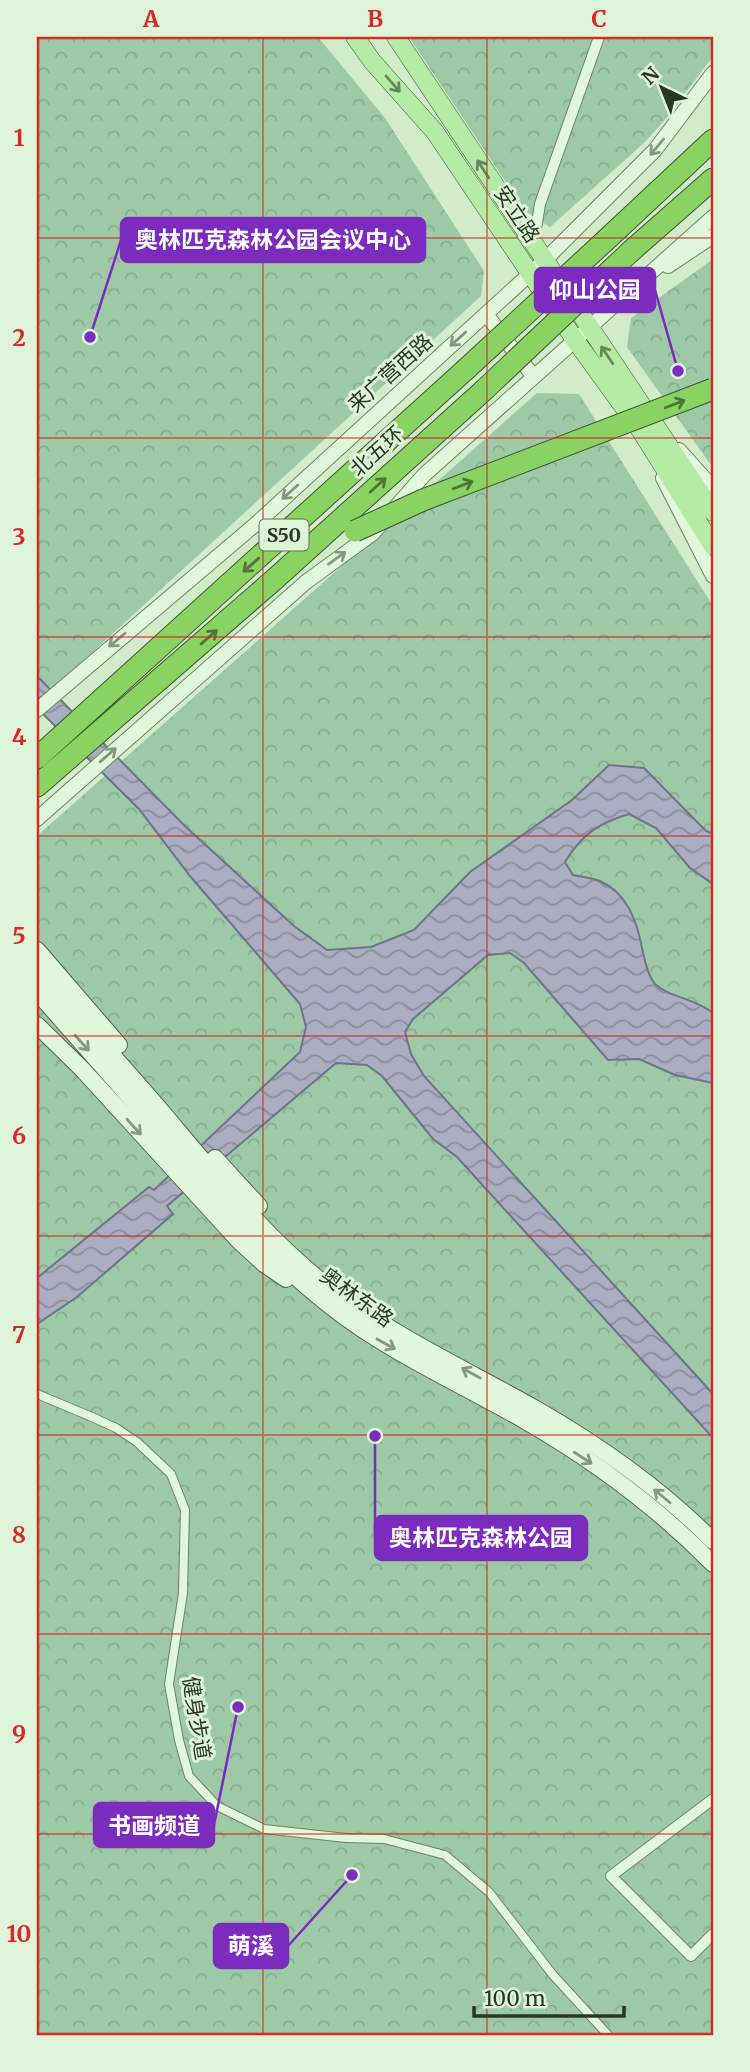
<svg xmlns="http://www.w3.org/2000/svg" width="750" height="2072" viewBox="0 0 750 2072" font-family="Merriweather,'Noto Sans SC',serif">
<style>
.park{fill:url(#park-crowns)}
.water{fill:url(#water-waves);stroke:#70758e;stroke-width:2}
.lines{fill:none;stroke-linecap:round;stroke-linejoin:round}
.pedestrian-casing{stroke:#6e875f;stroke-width:10}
.minor-casing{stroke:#6e875f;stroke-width:12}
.tertiary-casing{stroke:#6e875f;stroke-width:16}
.secondary-casing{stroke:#516942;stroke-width:18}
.primary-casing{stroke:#425533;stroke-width:19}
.motorway-casing{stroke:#425533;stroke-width:23}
.pedestrian{stroke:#e1f7dc;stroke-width:8}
.minor{stroke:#e1f7dc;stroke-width:10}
.tertiary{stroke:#e1f7dc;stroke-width:14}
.secondary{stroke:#e1f7dc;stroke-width:16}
.primary{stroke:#b4eba5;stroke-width:18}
.motorway{stroke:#88d361;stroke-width:21}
.motorway-bridge-casing{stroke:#425533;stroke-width:23;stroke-linecap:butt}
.motorway-bridge{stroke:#88d361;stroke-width:21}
.oneway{stroke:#69895c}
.oneway2{stroke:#86987e}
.oneway3{stroke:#50763b}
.grid{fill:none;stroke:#d62828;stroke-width:2;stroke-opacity:0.55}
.labels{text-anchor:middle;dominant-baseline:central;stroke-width:6;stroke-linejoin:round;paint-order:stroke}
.shield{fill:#ddf4d8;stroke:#607058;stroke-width:2}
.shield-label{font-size:19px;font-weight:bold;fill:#2b3821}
.street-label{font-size:21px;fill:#2b3821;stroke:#ddf4d8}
.leader{fill:none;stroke:#7b2cbf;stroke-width:2.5}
.callout-dot{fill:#7b2cbf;stroke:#ddf4d8;stroke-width:2.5}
.callout{fill:#7b2cbf;stroke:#7b2cbf;stroke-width:2.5}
.callout-label{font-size:23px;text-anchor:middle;font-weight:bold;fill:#fff}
.neatline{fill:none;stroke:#d62828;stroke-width:2.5}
.grid-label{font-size:23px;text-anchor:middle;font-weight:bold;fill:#d62828}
</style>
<defs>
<pattern id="park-crowns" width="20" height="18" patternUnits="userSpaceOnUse" patternTransform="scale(1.75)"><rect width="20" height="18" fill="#9dc9a7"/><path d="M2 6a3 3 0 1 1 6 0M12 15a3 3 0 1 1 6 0" fill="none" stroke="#87ad8f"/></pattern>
<pattern id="water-waves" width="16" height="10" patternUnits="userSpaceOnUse" patternTransform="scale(1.75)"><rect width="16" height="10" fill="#aaaec0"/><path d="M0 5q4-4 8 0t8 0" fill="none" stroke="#8b8f9c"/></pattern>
</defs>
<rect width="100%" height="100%" fill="#d0ecc9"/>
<path class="park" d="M37 37H318L385 118 484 271 481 296 37 703Z
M409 37H713V56L669 115 645 142 550 227 525 211Z
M713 259V468L627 347 631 318Z
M537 393 579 394 713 606V2035H37V836Z"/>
<path class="water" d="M37 676 186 827 294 926 327 950 371 947 414 930 470 872 572 800 609 765 644 768 706 831 713 834V884L690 868 656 828 629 814C599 823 582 834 565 862L573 875C582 877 592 878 600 881 627 893 637 921 642 948 644 958 648 976 655 984 670 998 695 998 713 1013V1083L675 1075 639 1059 608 1060 524 963 510 953 488 955 413 1019 405 1032 411 1054 424 1076 713 1394V1438L457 1157 433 1139 382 1076 367 1065 336 1063 167 1206 173 1214 77 1297 37 1324V1278L149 1187 154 1190 300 1052 306 1027 300 1004 190 876 139 809 37 708Z"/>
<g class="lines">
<g class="pedestrian-casing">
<path id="pedestrian" d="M37 1394 92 1417 116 1428 137 1442 171 1474 185 1510 183 1593 169 1684 179 1740 189 1776 217 1806 264 1829 346 1838 384 1839 445 1855 489 1892 553 1975 608 2035"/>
</g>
<g class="minor-casing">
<path id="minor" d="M534 242 540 204 599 37
M713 1799 611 1876 691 1956 713 1934"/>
</g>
<g class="tertiary-casing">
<path id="tertiary" d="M668 266 713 236
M486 314 533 376
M679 450 713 488
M663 478 713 576
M394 509 424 475 713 217
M37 710 257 523 544 261 655 150 713 73
M37 819 306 582 373 533 381 524"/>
</g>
<g class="secondary-casing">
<path id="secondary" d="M37 950 119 1045
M37 971C79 1018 122 1065 163 1113 216 1176 272 1246 339 1295 401 1339 470 1372 536 1409 599 1445 662 1490 713 1541
M37 992C79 1039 121 1087 163 1135 214 1195 266 1255 329 1305 389 1353 462 1384 529 1423 596 1462 659 1509 713 1564
M37 1025 82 1069 239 1241 264 1264 286 1279
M215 1158 259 1206"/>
</g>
<g class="primary-casing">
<path id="primary" d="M355 37 372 61 435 132 575 340 641 431 713 546
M396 37 713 512"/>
</g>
<g class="motorway-casing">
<path id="motorway" d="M606 240 713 140
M630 252 713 179
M37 758 464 371
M37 786 276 578 483 391"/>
</g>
<use href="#pedestrian" class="pedestrian"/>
<use href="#minor" class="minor"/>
<use href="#tertiary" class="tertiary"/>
<use href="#secondary" class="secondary"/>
<use href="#primary" class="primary"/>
<use href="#motorway" class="motorway"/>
<g class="motorway-bridge-casing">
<path id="motorway-bridge" d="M464 371 606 240
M483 391 630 252
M355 531 423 500 713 389"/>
</g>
<use href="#motorway-bridge" class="motorway-bridge"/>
</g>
<defs><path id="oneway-shaft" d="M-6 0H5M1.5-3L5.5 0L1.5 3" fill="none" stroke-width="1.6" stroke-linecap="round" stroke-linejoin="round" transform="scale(1.75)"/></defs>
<g class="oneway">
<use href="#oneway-shaft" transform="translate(393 84) rotate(49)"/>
<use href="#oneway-shaft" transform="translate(483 169) rotate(-123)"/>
<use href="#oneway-shaft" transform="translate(607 355) rotate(-124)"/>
</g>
<g class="oneway2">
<use href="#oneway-shaft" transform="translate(657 147) rotate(130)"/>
<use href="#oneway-shaft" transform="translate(458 339) rotate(138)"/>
<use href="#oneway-shaft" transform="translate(290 492) rotate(138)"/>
<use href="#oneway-shaft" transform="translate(337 558) rotate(-36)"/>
<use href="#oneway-shaft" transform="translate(117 640) rotate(140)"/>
<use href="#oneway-shaft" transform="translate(108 755) rotate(-41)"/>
<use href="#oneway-shaft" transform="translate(82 1043) rotate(48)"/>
<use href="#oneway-shaft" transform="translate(134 1127) rotate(48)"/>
<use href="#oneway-shaft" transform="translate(386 1344) rotate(29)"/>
<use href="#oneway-shaft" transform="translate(471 1373) rotate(-151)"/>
<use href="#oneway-shaft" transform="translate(583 1458) rotate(33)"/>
<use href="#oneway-shaft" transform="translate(662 1496) rotate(-140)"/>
</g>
<g class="oneway3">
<use href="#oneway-shaft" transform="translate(675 404) rotate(-21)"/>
<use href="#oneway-shaft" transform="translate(378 485) rotate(-42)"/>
<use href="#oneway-shaft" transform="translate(463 485) rotate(-21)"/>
<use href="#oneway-shaft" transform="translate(251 565) rotate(138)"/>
<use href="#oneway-shaft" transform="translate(209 637) rotate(-41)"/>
</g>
<path class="grid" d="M263 37V2035M487 37V2035M37 238H713M37 438H713M37 637H713M37 836H713M37 1036H713M37 1236H713M37 1435H713M37 1634H713M37 1834H713"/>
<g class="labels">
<rect class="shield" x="259.5" y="519.5" width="49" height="31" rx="5"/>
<g class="shield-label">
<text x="284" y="535">S50</text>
</g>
<g class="street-label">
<text transform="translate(517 214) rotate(56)">安立路</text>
<text transform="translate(390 373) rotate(-42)">来广营西路</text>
<text transform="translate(377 451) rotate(-42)">北五环</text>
<text transform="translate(357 1297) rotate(36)">奥林东路</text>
<text transform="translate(197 1718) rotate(81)">健身步道</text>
</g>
</g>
<path class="leader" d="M90 337L121 240M678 371L655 290M375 1436L375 1538M238 1707L214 1825M352 1875L288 1946"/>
<g class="callout-dot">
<circle cx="90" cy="337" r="7"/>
<circle cx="678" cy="371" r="7"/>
<circle cx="375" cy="1436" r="7"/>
<circle cx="238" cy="1707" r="7"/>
<circle cx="352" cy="1875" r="7"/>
</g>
<g class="callout">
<rect x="121" y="218" width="304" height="44" rx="7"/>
<rect x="535" y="268" width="120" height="44" rx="7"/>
<rect x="375" y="1516" width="212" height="44" rx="7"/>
<rect x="94" y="1803" width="120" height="44" rx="7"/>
<rect x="214" y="1924" width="74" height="44" rx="7"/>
</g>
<g class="callout-label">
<text x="273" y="248">奥林匹克森林公园会议中心</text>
<text x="595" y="298">仰山公园</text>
<text x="481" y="1546">奥林匹克森林公园</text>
<text x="154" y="1834">书画频道</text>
<text x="251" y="1954">萌溪</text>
</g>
<rect width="750" height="2072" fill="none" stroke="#ddf4d8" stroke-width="77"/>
<g transform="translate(662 88) rotate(317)" stroke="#ddf4d8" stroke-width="5" paint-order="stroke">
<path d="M0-5L12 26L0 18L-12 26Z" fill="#2b3821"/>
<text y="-10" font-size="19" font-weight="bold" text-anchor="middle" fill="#2b3821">N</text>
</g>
<path d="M474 2006v10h150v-10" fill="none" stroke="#2b3821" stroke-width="3.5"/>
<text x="484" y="2006" font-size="21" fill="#2b3821" stroke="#ddf4d8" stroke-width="5" paint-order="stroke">100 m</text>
<rect x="38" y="38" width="674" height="1996" class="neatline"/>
<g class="grid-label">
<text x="151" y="27">A</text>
<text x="375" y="27">B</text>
<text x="599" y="27">C</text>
<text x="19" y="146">1</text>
<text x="19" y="346">2</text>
<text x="19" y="545">3</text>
<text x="19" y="745">4</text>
<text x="19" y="944">5</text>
<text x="19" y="1144">6</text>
<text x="19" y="1343">7</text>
<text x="19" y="1543">8</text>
<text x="19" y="1742">9</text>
<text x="19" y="1942">10</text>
</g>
</svg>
